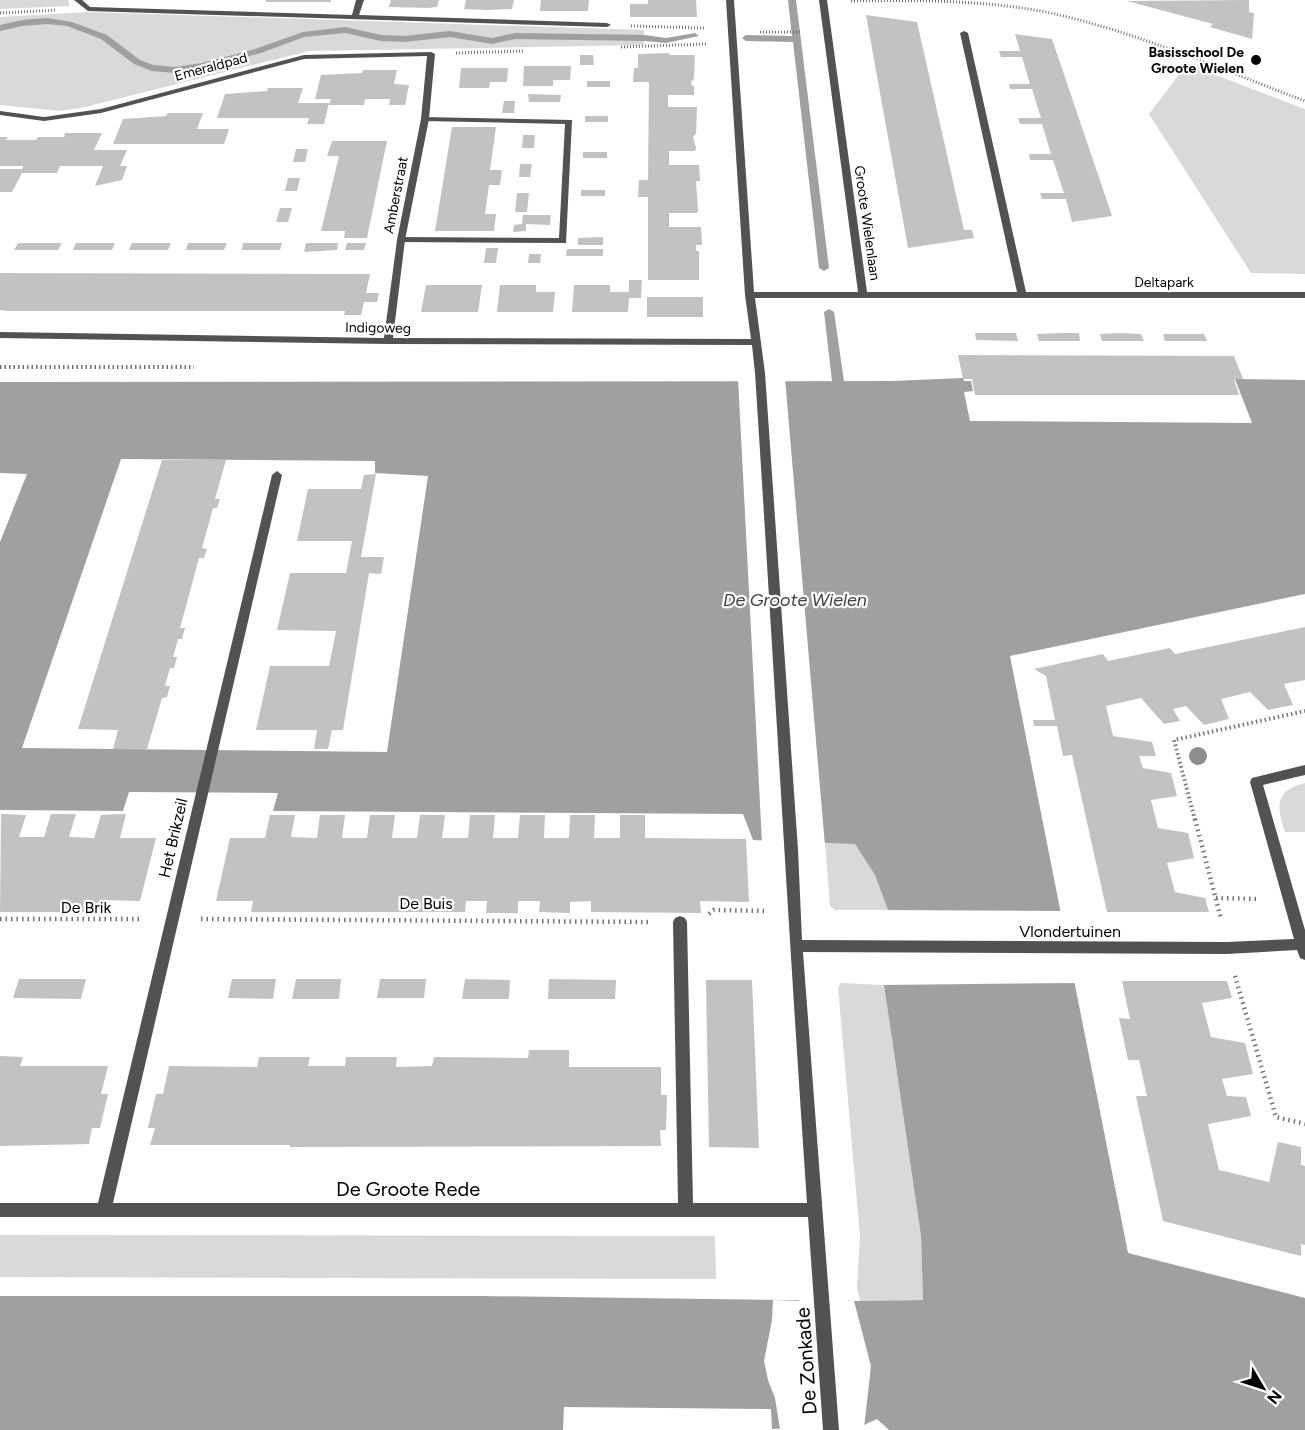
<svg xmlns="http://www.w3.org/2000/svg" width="1305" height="1430" viewBox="0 0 1305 1430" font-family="Figtree,sans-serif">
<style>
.green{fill:#d9d9d9}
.water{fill:#a0a0a0;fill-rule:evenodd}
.pier{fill:#fff}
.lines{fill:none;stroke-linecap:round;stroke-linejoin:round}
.stream{fill:#a0a0a0;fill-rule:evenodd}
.building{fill:#c2c2c2}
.path-far2{stroke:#747474;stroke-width:3;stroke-dasharray:1 2;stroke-linecap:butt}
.path-far1{stroke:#747474;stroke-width:4;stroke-dasharray:1.5 3;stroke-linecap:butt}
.path{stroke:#747474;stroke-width:4.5;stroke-dasharray:1.5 4;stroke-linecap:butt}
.lane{fill:#525252;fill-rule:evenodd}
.street{fill:#525252;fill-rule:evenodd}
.tree{fill:#8d8d8d}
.poi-dot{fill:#000;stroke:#fff;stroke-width:2}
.labels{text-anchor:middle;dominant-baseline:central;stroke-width:4.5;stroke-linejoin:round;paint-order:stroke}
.far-poi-label{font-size:14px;font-weight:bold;fill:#000;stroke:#fff;text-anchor:end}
.far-street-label{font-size:14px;fill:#000;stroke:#fff}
.street-label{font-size:16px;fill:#000;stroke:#fff}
.water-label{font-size:18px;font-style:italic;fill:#414141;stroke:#fff}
.near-street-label{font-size:20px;fill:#000;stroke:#fff}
</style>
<rect width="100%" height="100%" fill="#fff"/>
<path class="green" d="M0 0H68L70 6 0 9Z
M88 12 644 30V45L309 51 81 108 59 111 0 105V17Z
M1187 64 1305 109V274L1251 273 1149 114Z
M1305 783V832H1285C1276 807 1275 790 1305 783Z
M825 843H855L875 875 888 910H835L830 906Z
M841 983 884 985 921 1236 923 1300 860 1301 857 1288 860 1236 838 987Z
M0 1235 715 1236 716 1279 0 1277Z"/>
<path class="water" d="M963 378 964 381H971L973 391 964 392 970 421 1252 423 1235 379 1305 380V594L1010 656 1128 1253 1305 1298V1430H889L877 1419 864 1425 772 1429 771 1409 564 1407 563 1430H0V1296H481L860 1301 923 1300 921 1236 884 985 888 910 875 875 855 844 753 840 743 814 273 811 278 793 129 792 123 811 0 810V542L27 474 0 473V382L892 381ZM121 459 375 461V473L428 476 387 752 22 748Z"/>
<path class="pier" d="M738 378H785L825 846 762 843Z
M884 910 1062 911 1076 983 881 985Z
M800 1298H848V1301H854L871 1366 864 1428 780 1429 775 1398 768 1380 764 1361 772 1320 773 1300 799 1301Z"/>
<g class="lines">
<path class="stream" d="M788 0H796L829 268 824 271 819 268 793 42 746 41 742 38 746 35 792 36Z
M47 18 72 22 107 35 140 60 153 65 175 67 202 63 255 49 303 32 345 27 381 35 404 36 450 31 492 38 515 33 645 35 666 38 695 33 699 36 666 43 645 41 515 39 492 44 450 37 404 42 381 41 345 33 304 37 261 53 202 69 175 73 152 71 134 64 101 39 67 26 47 24 22 26 0 31V25L22 20Z
M829 309 834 312 844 381 838 385 832 381 824 312Z"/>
</g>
<path class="building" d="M266 0H331V2H266Z
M391 0H439L437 7 428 8 389 7Z
M466 0H514L512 9 488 10 464 9Z
M541 0H589L588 11H540Z
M648 0H696L697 17H630V4H648Z
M1249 0V12L1254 13 1252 39 1210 27 1213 24 1127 1Z
M866 15 917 22 964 230H972L974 238 908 248Z
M1015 34 1052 39 1112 216 1072 222 1066 199H1042L1040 193H1064L1053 160H1030L1029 154H1051L1042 124H1020L1018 118H1041L1032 89H1010L1009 84H1030L1022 57H1001L999 51H1020Z
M669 53V55H695L694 79 691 82 692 86H694V95H668V107H697L696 134 693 137 696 148 695 151H669V165H699L700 181H696L698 210 697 213H669V227H701L702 245H696V251H699V280H648V197H638L639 180H648L649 82H633L634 68H638V54Z
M580 55H593L594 65H580Z
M524 66H571L570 80H553V86H523Z
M461 68H508L507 82H490L489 88H459Z
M363 70H397L394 84 409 85 405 105H389L390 99H365L364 105H329L331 99H315L321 75 362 73Z
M587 81H610V87H587Z
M268 88H303L298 103H329L324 124H307L309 118H217L225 94 267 91Z
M528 94 561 95 560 102H529Z
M504 101H515L514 113H502Z
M168 113H203L197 129H229L224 144H113L123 119 166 116Z
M585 116H608V122H585Z
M452 127H496L490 170H502L500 185H489L485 214H496L494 231H435Z
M65 133H102L94 150H127L120 166H127L122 180 95 186 103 166H60L57 173H22L12 192H0V169H22L23 166H0V137H8L6 140H36L38 137H64Z
M523 135H535L534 148H522Z
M332 141H387L367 238H344L345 231H321L339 156H327Z
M296 149H308L305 162H293Z
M583 152H607V158H583Z
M520 164H532L530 177H519Z
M288 178H300L297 191H285Z
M581 190H605V196H581Z
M517 193H529L527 212H515Z
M280 208H292L288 222H276Z
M523 215H551L550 225 526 224V231L513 232 514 225 522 224Z
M603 237V245H578V238Z
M18 243H62L58 250H14Z
M76 243H115L112 250H73Z
M132 243H171L168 250H129Z
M188 243H227L224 250H186Z
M243 243H282L280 250H242Z
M306 243H338L337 250 304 252Z
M347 243H366L364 250H345Z
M486 248H498L496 263H484Z
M567 249H603V256H566Z
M529 254H541L540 263H528Z
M0 273 370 274 366 293H379L377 302H364L361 315H344L345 311H8L0 310Z
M629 280H642L641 298H629L628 312H572L574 285H610V292H629Z
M426 285H482L478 312H421Z
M500 285H536V292H555L553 312H497Z
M647 297H703V317H647Z
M975 333H1016L1018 341 976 340Z
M1058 333H1079L1080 341H1039L1037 334Z
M1120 333 1141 334 1144 341H1102L1100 334Z
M1163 334H1204L1207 341H1165Z
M958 355 1234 356 1243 379H1234L1239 395H975L972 379H963Z
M162 460H226L215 499H220L217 508H213L202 548 207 549 204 558H199L180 628H185L182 639H178L173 657H177L174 668H170L165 686H170L167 697 162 698 147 749H113L118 730 78 729Z
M376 474 361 557H384L381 574 369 573 343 730H332L328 749H314L317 730H256L270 666H329L336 631 277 630 290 573H346L352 541H297L308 489H361L364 475Z
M1305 627V680L1284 684 1293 705 1268 710 1250 692 1221 699 1229 719 1204 725 1186 706 1173 709 1180 721 1164 724 1141 698 1106 706 1113 736 1152 742 1156 756H1139L1143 768 1171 773 1177 796 1151 800 1158 828 1188 833 1191 845 1194 858 1167 863 1175 892 1205 898 1209 912H1107L1072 755 1063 756 1057 726H1034L1033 720H1055L1046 676 1034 669 1103 654 1108 661 1170 648 1175 654Z
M1 814 26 815 19 837H44L51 814H76L69 837 94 838 101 815 126 814 120 838H156L140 901 103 900 99 912H0Z
M270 815H295L291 837 317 838 320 815H345L342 838H367L370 815H395L392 838H417L420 815H445L442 838H468L470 815H495L493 838H518L520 815H545L544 838H569L570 815H595L594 838H620V815H645V838L746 839 749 902 700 901 701 913 591 912V901L570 902V913L539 912 540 901H518V913H486L487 901H466L465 912H251L253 901H216L230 838H265Z
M19 979H86L81 999 13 998Z
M232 979H276L273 999 228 998Z
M296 979H341L339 999H292Z
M380 979H426L424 998H377Z
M465 979 510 980 509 999H462Z
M549 979 616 980 615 999H548Z
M706 980H752L759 1148 709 1147Z
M1122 981H1227L1232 998 1202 1003 1211 1037 1245 1043 1253 1074 1222 1079 1227 1096 1246 1097 1251 1116 1208 1124 1219 1170 1269 1182 1278 1142 1301 1147V1165L1305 1166V1245L1301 1244V1256L1163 1221 1136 1096H1147L1139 1060H1128L1119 1018 1130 1019Z
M529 1050H569V1067H661V1095H667L666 1130H660L661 1146 290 1147V1145H150L155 1128H148L156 1094H163L169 1066 257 1067 259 1057H310L308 1066H345L346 1057H397L396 1067 432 1066 434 1057 528 1058Z
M0 1056 23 1057 20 1066H108L101 1094H108L100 1128H92L89 1144 0 1146Z"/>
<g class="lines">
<path class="path-far2" d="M851 1C916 0 983 0 1046 12 1135 31 1220 69 1305 101
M0 13 56 10
M631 26 704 28
M760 32H800
M621 47 706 44
M456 53 523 51"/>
<path class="path-far1" d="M0 367H194
M1195 820 1174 740 1305 711"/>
<path class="path" d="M1195 819 1221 919
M1216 898 1260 899
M709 914 714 910 766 911
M0 919H143
M201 919 650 922
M1235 976 1276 1117 1305 1124"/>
<path class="lane" d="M422 117 572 120 566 243 398 242V238L401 237 559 238 565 124 425 121 421 119Z"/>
<path class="street" d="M74 0H82L90 7 352 15 356 0H364L359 15 607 23 611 25 607 27 88 11Z
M726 0H734L754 292H858L819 0H827L867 292H1017L960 33 964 31 968 33 1026 292H1305V298H755L765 373 798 850 802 940 1227 942 1294 939 1250 782 1252 778 1256 777 1305 765V775L1263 785 1305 930V960L1300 958 1297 950 1227 954 803 952 839 1430H823L808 1217H0V1203H98L272 475 277 471 282 475 113 1203H678L673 922 675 918 680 916 685 918 687 922 693 1203H807C788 926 773 650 755 373L752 345 388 344 0 338V332L384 338 397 240 421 119 427 56 304 59 101 113 44 121 0 115V111L44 117 101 109 304 55 431 52 435 54 429 119 405 240 393 338 751 339 745 295Z"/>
</g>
<circle class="tree" cx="1198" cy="756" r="9"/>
<circle class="poi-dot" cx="1256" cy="60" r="6"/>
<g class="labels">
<g class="far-poi-label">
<text x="1244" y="52">Basisschool De<tspan x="1244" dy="16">Groote Wielen</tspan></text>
</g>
<g class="far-street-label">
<text transform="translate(211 67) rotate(-15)">Emeraldpad</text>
<text transform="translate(396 195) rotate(-79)">Amberstraat</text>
<text transform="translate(867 223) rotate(82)">Groote Wielenlaan</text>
<text x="1164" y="282">Deltapark</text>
<text transform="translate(378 328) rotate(1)">Indigoweg</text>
</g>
<g class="street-label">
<text transform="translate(173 838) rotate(-77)">Het Brikzeil</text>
<text x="426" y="903">De Buis</text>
<text x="86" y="907">De Brik</text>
<text x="1070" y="931">Vlondertuinen</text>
</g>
<g class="water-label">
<text x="795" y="600">De Groote Wielen</text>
</g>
<g class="near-street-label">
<text x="408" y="1189">De Groote Rede</text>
<text transform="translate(806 1361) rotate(-94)">De Zonkade</text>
</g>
</g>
<g transform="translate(1263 1388) rotate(129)" stroke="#ffffff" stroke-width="4.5" paint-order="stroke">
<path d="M0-4.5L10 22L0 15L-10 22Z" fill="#000000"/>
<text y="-9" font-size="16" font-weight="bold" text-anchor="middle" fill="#000000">N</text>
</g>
</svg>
